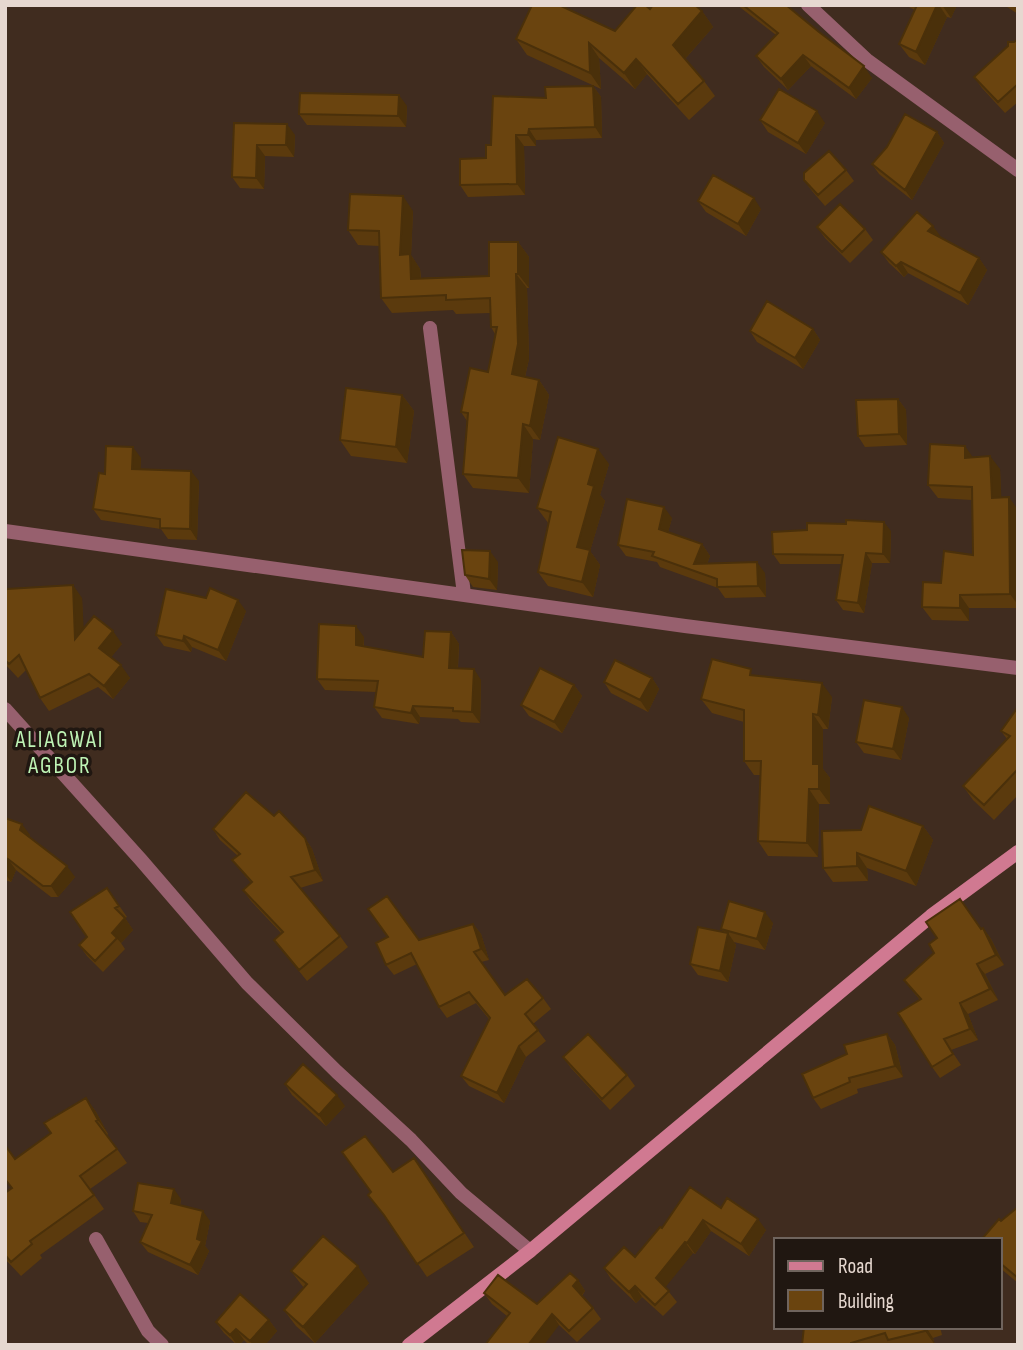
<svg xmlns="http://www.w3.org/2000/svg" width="1023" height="1350" viewBox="0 0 1023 1350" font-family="'Sofia Sans Condensed',sans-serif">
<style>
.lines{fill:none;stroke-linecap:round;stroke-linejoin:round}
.street{stroke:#97606e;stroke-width:14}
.secondary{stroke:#d07991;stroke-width:14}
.wall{fill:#5b3a0d}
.shaded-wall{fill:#4a300a}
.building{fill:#6a440f;stroke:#4a300a;stroke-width:2}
.labels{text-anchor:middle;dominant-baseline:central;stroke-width:7;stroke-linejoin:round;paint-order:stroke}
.quarter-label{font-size:23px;letter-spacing:2px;fill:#bef4b5;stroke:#201711}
</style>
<rect width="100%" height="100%" fill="#402c1f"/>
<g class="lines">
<path class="street" d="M808 5 868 61 1018 170
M430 328 464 594
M5 531 685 626 1018 668
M5 709 141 860 247 983 337 1072 411 1140 461 1193 530 1251
M96 1239 148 1331 162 1345"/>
<path class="secondary" d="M409 1345 530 1251 931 916 1018 852"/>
</g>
<path class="wall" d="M737 5H786L872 78 856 99 811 66 788 90 764 67 756 56 776 35Z
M905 5H957L951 18 947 17 925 65 909 57 899 44 915 10Z
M1004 5H1018V14Z
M650 9 702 11 713 27 685 59 704 81 715 96 689 120 647 74 635 89 599 58 601 89 527 55 516 39 615 31Z
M1018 39V102L1005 113 982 88 974 77Z
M593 86 601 97 602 138 536 140V146H524L525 195 468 197 460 185 486 158 491 145 546 98Z
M407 106 406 127 307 125 299 114Z
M760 120 825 123 806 154 768 132Z
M234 123 295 135 294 157 265 156 264 189 240 188 232 177Z
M937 132 944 143 912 200 879 174 872 164Z
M846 170 854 181 825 206 812 191 804 180Z
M698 201 761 209 746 236 706 212Z
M413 211 411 255 420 269 421 278 489 276 518 242 529 257V288H527L529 359 525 377 539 380 549 395 540 440 533 439 529 493 473 488 463 474 467 421 461 412 488 372 495 334 491 327 490 313 456 314 453 310 392 313 381 298 380 246 358 245 348 230Z
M933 226 940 238 979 258 987 270 968 305 908 273 904 277 889 263 881 252Z
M817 227 865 229 873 240 850 263 825 238Z
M813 329 820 340 803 369 757 342 750 331Z
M402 395 414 411 407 463 351 456 340 440Z
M898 399 906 410 907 445 865 447 858 436Z
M973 457 1000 469 1001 497 1018 510V608H969V621L932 620 922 607 973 555 972 500 938 498 928 485Z
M141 458 140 470 199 481 197 540 168 539 161 529 101 520 93 509 105 474Z
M609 464 600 495 605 501 590 551 600 565 593 597 548 586 538 572 549 524 537 508Z
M672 518 668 532 702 544 710 556 707 564 765 573 766 597 725 598 718 588 660 567 657 562 626 556 618 545Z
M807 530 891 531 890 563H872L864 613 843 610 836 600 842 564H780L773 554Z
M498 562 497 590 473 587 465 575Z
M5 590 82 598 83 629 122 644 111 657 130 678 113 699 98 687 49 711 40 698 26 670 18 678 5 664Z
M246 611 226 661 192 647 191 652 164 646 156 635Z
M451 632 459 644 458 668 481 680 480 723 461 722 458 719 420 717 419 724 382 718 374 707 376 692 325 690 317 679 364 637V647L423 657Z
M756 676 832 697 828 729H823V769L830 778V804H819L818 857 768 856 758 841 760 775H754L744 761V722L712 713 701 699Z
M652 678 659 689 648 712 611 693 604 682Z
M574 685 582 696 562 733 529 716 521 705Z
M1018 707V795L994 820 973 800 963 786 1007 739 1001 731Z
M909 718 901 760 864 753 856 742Z
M274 816 305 838 312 849 323 881 300 888 340 936 348 947 307 981 274 940 281 933 251 901 243 890 251 883 232 860 238 856 220 840 213 829Z
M5 818 30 835 29 837 75 877 58 897H51L16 870 11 882 5 880Z
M923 826 933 840 916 886 867 868 868 881 833 882 823 868Z
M107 888 127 917 125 918 133 930 121 943 125 949 103 972 87 956 79 945 87 937Z
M773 923 765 950 734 942 736 945 728 982 698 975 690 964 724 932 721 929Z
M473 924 481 934 489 960 481 962 505 995 543 998 551 1009 533 1024 546 1041 526 1057 504 1103 469 1086 461 1076 489 1019 476 1003 447 1018 439 1007 417 964 394 975 386 965 419 940Z
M983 928 991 939 1004 965 985 974 998 1000 968 1014 978 1040 951 1050 961 1065 940 1078 932 1067 920 1000 904 980Z
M887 1034 895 1045 903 1077 857 1089 858 1093 821 1109 813 1098 847 1054Z
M563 1057 627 1075 635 1086 610 1110 571 1068Z
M285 1084 345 1106 326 1126 292 1095Z
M86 1098 96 1112 108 1134 107 1135 127 1163 90 1189 104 1209 40 1255 42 1258 21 1276 5 1259V1193L11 1188 15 1159 51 1133Z
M414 1158 474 1247 427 1277 392 1226 368 1195 393 1172Z
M181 1199 180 1206 210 1221 205 1246 209 1251 198 1275 148 1252 140 1242 148 1223 140 1222 133 1211Z
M1018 1207V1283L1000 1268 1001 1221Z
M721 1208 766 1230 749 1256 711 1231 695 1254 693 1253 665 1287 677 1302 663 1316 642 1297 636 1303 611 1279 604 1268 635 1257 662 1228Z
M291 1271 369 1283 315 1343 296 1326 284 1310 304 1288Z
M578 1280 585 1291 582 1296 593 1308 601 1319 577 1342 559 1325 507 1316 492 1304 484 1293 537 1304Z
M269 1320 277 1331 265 1345H249L244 1340 239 1345H237L224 1333 216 1322Z
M804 1327H940L942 1335 933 1338 935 1345H802Z"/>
<path class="shaded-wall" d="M937 5H939L947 17 925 65 916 52Z
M942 5H957L951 18Z
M702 11 713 27 683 61 673 45Z
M589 43 599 58 601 89 590 73Z
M803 55 811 66 788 90 781 79Z
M636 59 647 74 635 89 624 73Z
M864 66 872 78 856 99 849 88Z
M593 86 601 97 602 138 595 127Z
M399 95 407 106 406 127 398 116Z
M817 111 825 123 806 154 798 143Z
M287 124 295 135 294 157 286 145Z
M529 129 536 140V146L528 135Z
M937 132 944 143 912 200 905 190Z
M516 135 524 146 525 195 517 184Z
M257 145 265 156 264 189 256 178Z
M403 196 413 211 411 255 420 269 422 293 411 279 400 255Z
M754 198 761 209 746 236 738 224Z
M933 226 941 237 936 243 928 231Z
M518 242 529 257V288L518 274Z
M979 258 987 270 968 305 960 293Z
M901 262 908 273 904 277 896 266Z
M516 274 527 288 529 359 522 389 512 374Z
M813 329 820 340 803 369 795 358Z
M539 380 549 395 540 440 530 426Z
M402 395 414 411 407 463 396 447Z
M898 399 906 410 907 445 899 434Z
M523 424 533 439 529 493 518 478Z
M965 446 974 459 965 458Z
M133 447 141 458 140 480 132 469Z
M598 449 609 464 600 495 605 501 590 551 600 565 593 597 582 582 577 547 588 484Z
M990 456 1000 469 1002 511 992 498Z
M191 471 199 481 197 540 190 529Z
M1009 497 1018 510V605L1010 594Z
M664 507 672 518 666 540 659 529Z
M884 522 891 531 890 563 883 554Z
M702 544 710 556 703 574 694 564Z
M490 551 498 562 497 590 489 579Z
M866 553 872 563 864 613 858 603Z
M757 562 765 573 766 597 758 586Z
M73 585 82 598 85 652 75 639Z
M960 595 969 608V621L960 608Z
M238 600 246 611 226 661 218 650Z
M356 626 364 637 363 656 356 645Z
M113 631 122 644 108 661 99 648Z
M451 632 459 644 457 679 449 668Z
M184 636 192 647 191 652 183 641Z
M121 665 130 678 113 699 104 686Z
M474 669 481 680 480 723 472 712Z
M652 678 659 689 648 712 640 700Z
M822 683 832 697 828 729 818 715Z
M574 685 582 696 562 733 554 722Z
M413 706 420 717 419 724 411 713Z
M902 707 909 718 901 760 893 749Z
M813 714 823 729V769L830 778V804L819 789 813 764Z
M809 789 819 804 818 857 807 843Z
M22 824 30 835 27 841 20 830Z
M923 826 933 840 916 886 906 871Z
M305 838 312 849 323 881 315 870Z
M857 853 867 868 868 881 857 866Z
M8 859 16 870 11 882 5 873V867Z
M67 866 75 877 58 897 51 886Z
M765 912 773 923 765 950 757 939Z
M125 918 133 930 121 943 112 933Z
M473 924 481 934 489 960 481 949Z
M983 928 991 939 1004 965 996 955Z
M728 933 736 945 728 982 720 971Z
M977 964 985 974 998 1000 990 989Z
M960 1003 968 1014 978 1040 970 1029Z
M887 1034 895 1045 903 1077 895 1066Z
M519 1046 526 1057 504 1103 497 1093Z
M337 1095 345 1106 326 1126 319 1115Z
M86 1098 96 1112 108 1134 98 1120Z
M174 1189 181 1199 178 1214 171 1203Z
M203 1211 210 1221 205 1246 209 1251 198 1275 190 1265Z
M758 1219 766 1230 749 1256 741 1244Z
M703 1220 711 1231 695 1254 687 1243Z
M685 1242 693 1253 664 1289 656 1278Z
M358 1266 369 1283 315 1343 303 1327Z
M578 1280 585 1291 580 1297 573 1286Z
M635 1286 642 1297 636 1303 629 1292Z
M552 1314 559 1325 544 1345H528Z
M269 1320 277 1331 265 1345H253L250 1341Z
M924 1327H926L933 1338 935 1345 925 1331Z
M236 1329 244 1340 239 1345H237L230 1335Z"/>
<path class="building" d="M532 5H559L615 31 637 5H645L650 9 653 5H695L702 11 673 45 704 81 678 104 636 59 624 73 589 43 590 73 516 39Z
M743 5H786L819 32 864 66 849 88 803 55 781 79 756 56 778 33Z
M917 5H937L916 52 899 44Z
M1018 39V84L998 102 974 77 1008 46V42H1014Z
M593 86 595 127 529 129 528 135H516L517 184 460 185V159L486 158V145H491L493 96 546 98 545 87Z
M779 89 817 111 798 143 760 120Z
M300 93 399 95 398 116 299 114Z
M905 114 937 132 905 190 872 164 887 147Z
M234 123 287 124 286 145H257L256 178 232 177Z
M829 151 846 170 818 195 804 180V173Z
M713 175 754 198 738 224 698 201Z
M350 194 403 196 400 255 410 254 411 279 489 276V242H518V274H516L518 344 512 374 539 380 530 426 523 424 518 478 463 474 468 413 461 412 470 368 488 372 497 327H491L490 298 446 300V295L381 298 379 231 348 230Z
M840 204 865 229 842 252 817 227Z
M917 212 933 226 928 231 979 258 960 293 901 262 896 266 881 252Z
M767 301 813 329 795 358 750 331Z
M346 388 402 395 396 447 340 440Z
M898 399 899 434 858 436 856 400Z
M558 437 598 449 588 484 594 486 577 547 590 550 582 582 538 572 551 512 537 508Z
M930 444 965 446V458L990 456 992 498 1009 497 1010 594 960 595V608L922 607 923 582 941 583 944 551 973 555 972 487 928 485Z
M106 446 133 447 132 469 191 471 190 529 160 528V519L93 509 99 473 105 474Z
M627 499 664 507 659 529 702 544 694 564 757 562 758 586 717 587V579L652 556 654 552 618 545Z
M846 520 884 522 883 554 866 553 858 603 836 600 843 555 773 554 772 532 807 530V523L846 524Z
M462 550 490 551 489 579 465 575Z
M73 585 75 639 94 616 113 631 99 648 121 665 104 686 89 674 40 698 19 655 9 664 5 660V590L7 589Z
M210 588 238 600 218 650 184 636 183 641 156 635 166 589 206 598Z
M319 624 356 626V645L423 657 425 631 451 632 449 668 474 669 472 712 453 711V708L413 706 411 713 374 707 378 681 317 679Z
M712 659 751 669 750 675 822 683 818 715 813 714V764H819V789H809L807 843 758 841 761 761H744V710L701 699Z
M615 660 652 678 640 700 604 682Z
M540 668 574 685 554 722 521 705Z
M864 700 902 707 893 749 856 742Z
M1018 707V769L984 805 963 786 1010 736 1001 731Z
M246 792 274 816 279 811 305 838 315 870 291 877 340 936 299 970 274 940 283 932 243 890 252 882 232 860 240 854 213 829Z
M869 806 923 826 906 871 857 853V866L823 868 822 831 861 830Z
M5 818 22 824 20 830 67 866 51 886H43L8 859 5 867Z
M107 888 119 906 115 908 125 918 112 933 117 938 95 961 79 945 87 937 70 912Z
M387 896 419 940 473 924 481 949 474 952 505 995 527 979 543 998 525 1014 538 1030 519 1046 497 1093 461 1076 490 1018 469 992 439 1007 411 953 386 965 376 943 388 937 368 909Z
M960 899 981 929 983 928 996 955 977 964 990 989 960 1003 970 1029 944 1039 953 1054 932 1067 898 1013 921 999 904 980 934 953 929 944 937 938 926 922Z
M729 901 765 912 757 939 721 929Z
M698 927 728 933 720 971 690 964Z
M588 1034 627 1075 602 1099 563 1057Z
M887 1034 895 1066 849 1078 850 1082 813 1098 802 1074 847 1054 844 1045Z
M303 1064 337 1095 319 1115 285 1084Z
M86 1098 98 1120 96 1121 117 1149 80 1176 94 1195 30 1241 32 1244 11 1262 5 1255V1193L12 1188 5 1179V1145L15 1159 51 1133 44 1123Z
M365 1136 393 1172 414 1158 464 1233 417 1264 384 1215 368 1195 371 1192 342 1152Z
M138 1183 174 1189 171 1203 203 1211 197 1239 202 1241 190 1265 140 1242 152 1215 133 1211Z
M690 1187 721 1208 727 1198 758 1219 741 1244 703 1220 687 1243 685 1242 656 1278 669 1291 655 1305 635 1286 629 1292 604 1268 624 1247 635 1257 660 1227 662 1228Z
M1018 1207V1278L1000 1263V1240H981L999 1219 1001 1221Z
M323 1236 358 1266 303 1327 284 1310 307 1284 291 1271Z
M570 1273 578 1280 573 1286 593 1308 569 1331 552 1314 528 1345H485L510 1313 484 1293 498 1275 537 1304Z
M240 1294 269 1320 250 1341 236 1329 230 1335 216 1322Z
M804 1327H924L925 1331 888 1340 885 1333 851 1343V1345H802Z"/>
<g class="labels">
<g class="quarter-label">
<text x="60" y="740">ALIAGWAI<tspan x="60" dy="26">AGBOR</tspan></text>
</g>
</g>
<rect width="1023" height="1350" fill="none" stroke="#e6d8d0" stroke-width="14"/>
<rect x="774" y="1238" width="228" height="91" fill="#201711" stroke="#6f645d" stroke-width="2"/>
<rect x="788" y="1261" width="35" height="10" fill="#d07991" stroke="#6f645d" stroke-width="2"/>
<text x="838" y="1273" font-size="21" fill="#e6d8d0">Road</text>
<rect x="788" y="1290" width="35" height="21" fill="#6a440f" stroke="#6f645d" stroke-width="2"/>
<text x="838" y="1308" font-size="21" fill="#e6d8d0">Building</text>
</svg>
